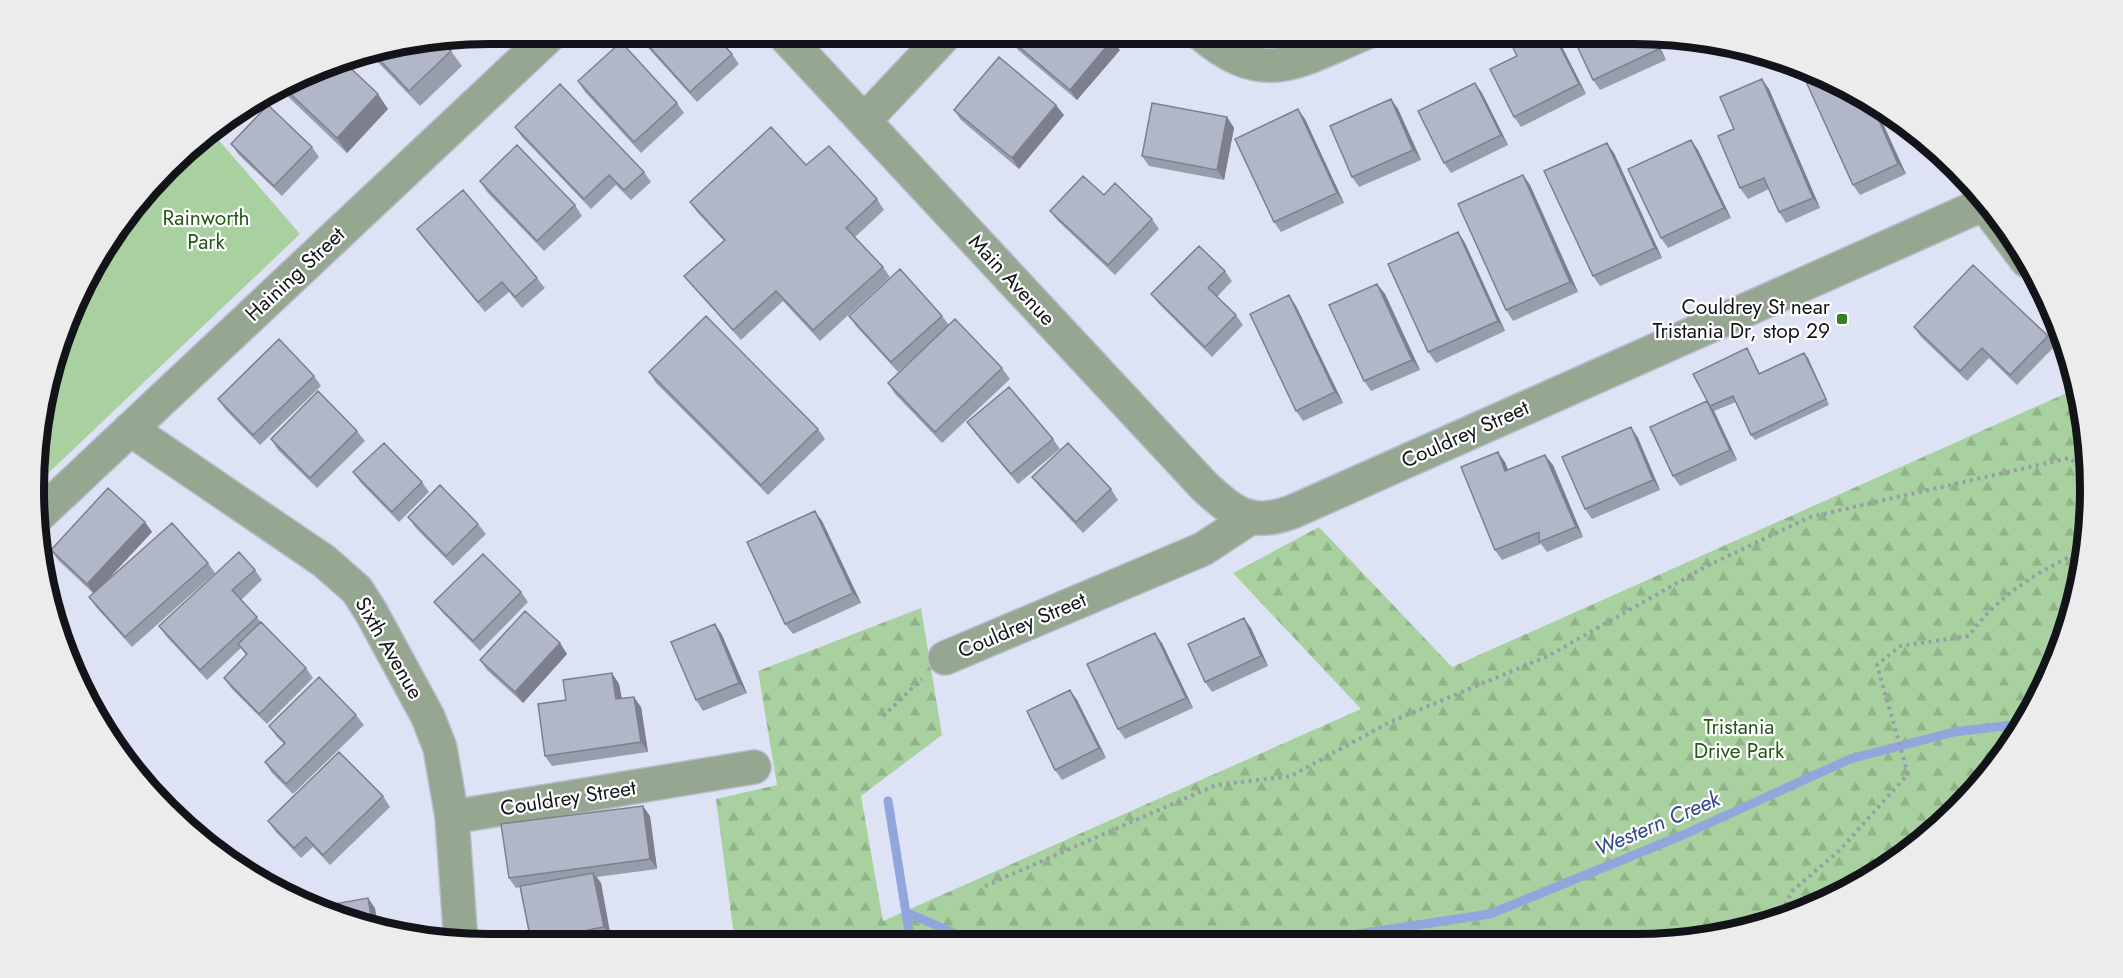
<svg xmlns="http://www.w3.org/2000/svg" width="2123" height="978" viewBox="0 0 2123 978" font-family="Jost,sans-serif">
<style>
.forest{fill:url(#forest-firs)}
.green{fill:#a8d19f}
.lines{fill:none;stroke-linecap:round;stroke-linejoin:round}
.stream{stroke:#92a6dd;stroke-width:9}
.minor-casing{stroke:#b8bece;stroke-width:36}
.path{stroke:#979caa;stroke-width:4;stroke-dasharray:3 4.5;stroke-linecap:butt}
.minor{stroke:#95a791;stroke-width:33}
.wall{fill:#989dac}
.shaded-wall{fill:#7c808c}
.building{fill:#b1b7c8;stroke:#7c808c;stroke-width:1.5}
.poi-dot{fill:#388026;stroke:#fff;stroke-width:2}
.labels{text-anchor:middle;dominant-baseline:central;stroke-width:4.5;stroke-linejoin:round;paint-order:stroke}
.park-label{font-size:21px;fill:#235815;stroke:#fff}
.street-label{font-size:21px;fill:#12141a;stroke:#fff}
.poi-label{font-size:21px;fill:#12141a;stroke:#fff;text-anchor:end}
.water-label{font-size:22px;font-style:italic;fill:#34478a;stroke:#fff}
.rim{fill:none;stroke:#12141a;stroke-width:8}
</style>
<defs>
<pattern id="forest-firs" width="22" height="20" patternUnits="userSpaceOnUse" patternTransform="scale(1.5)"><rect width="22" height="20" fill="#a8d19f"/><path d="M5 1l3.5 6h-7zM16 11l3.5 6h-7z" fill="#90b388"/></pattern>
</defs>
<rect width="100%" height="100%" fill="#dde3f5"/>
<path class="forest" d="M2078 388 2090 489 2081 578 2055 663 1996 766 1912 851 1809 910 1694 941 735 944 716 799 777 785 758 671 921 608 942 735 861 796 883 921 1361 709 1233 573 1319 527 1452 667Z"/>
<path class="green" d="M210 130 300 234 39 482 42 400 94 261 189 146Z"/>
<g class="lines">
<path class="stream" d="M888 801 911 944
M906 912 976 943
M1305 942 1490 914 1683 835 1850 759 1954 732 2021 724"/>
<g class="minor-casing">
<path id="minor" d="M782 33 1205 487C1235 514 1251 527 1292 512L1986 203
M1200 33C1264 88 1296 62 1365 33
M864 121 947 33
M1984 204 2027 261
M130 429 324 561 357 590 371 612 428 717 440 748 452 817 461 942
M38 516 552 33
M945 658 1203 549 1250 518
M452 817 754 767"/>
</g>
<path class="path" d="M883 716 922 679
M985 886 1216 785 1291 776 1390 722 1548 656 1707 566 1810 517 2069 458 2089 474
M1778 918 1793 890 1839 851 1908 774 1877 665 1900 646 1969 636C1999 594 2037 572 2084 550"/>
<use href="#minor" class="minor"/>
</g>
<path class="wall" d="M636 33H713L732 54 739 64 697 102 640 39Z
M1555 33 1586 94 1521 127 1514 117 1517 56Z
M1654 35 1666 60 1600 90 1593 80Z
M1011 40 1120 50 1077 100 1018 50Z
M442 41 451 51 462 66 420 106 369 53Z
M340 58 388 109 347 153 281 90 279 86Z
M578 81 677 103 684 113 641 153 585 92Z
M1475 83 1482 93 1508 145 1451 173 1444 163Z
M1769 89 1820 208 1786 223 1779 212 1769 189 1748 199 1740 188 1734 129Z
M1391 99 1398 109 1421 160 1359 187 1352 177Z
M1873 102 1906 174 1860 195 1853 185Z
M1886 109 1924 140 1917 147Z
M954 110 1064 115 1019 169 961 120Z
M1227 117 1234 128 1224 180 1149 166 1142 156Z
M1305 119 1344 203 1281 232 1274 222Z
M515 127 644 172 651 182 631 200 616 185 591 209 522 137Z
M1691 140 1698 150 1731 218 1668 248 1661 238Z
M231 144 312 147 319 157 282 196 239 155Z
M1614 153 1662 258 1600 286 1593 276Z
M806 165 877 199 884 210 855 237 883 267 890 277 820 341 783 301 741 340 692 286 684 276 724 241 697 212 690 202Z
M1523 175 1530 185 1578 292 1513 321 1506 310Z
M480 181 575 205 582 216 544 251 487 192Z
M1050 211 1152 219 1159 229 1115 275 1058 221Z
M417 229 537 278 545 288 522 308 509 292 485 312 424 239Z
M1458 232 1465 243 1505 331 1436 363 1428 352Z
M1225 271 1232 281 1217 297 1236 315 1243 325 1212 357 1159 304 1151 294Z
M1377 284 1385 294 1420 370 1371 391 1364 381Z
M1296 306 1343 403 1303 421 1296 411Z
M849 316H942L949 325 1002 368 1010 379 942 443 895 394 888 383 916 356 898 372 856 326Z
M1914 327 2048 336 2055 346 2017 385 1989 358 1967 381 1921 337Z
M1804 353 1808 358 1829 405 1755 440 1751 435 1736 402 1714 411 1737 460 1680 486 1673 476 1707 401 1750 354 1760 374Z
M649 372 818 429 825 439 768 495 656 383Z
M314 376 321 386 260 445 225 409 218 399Z
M967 422 1053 439 1060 449 1018 484 975 433Z
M1631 427 1638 438 1660 490 1592 519 1585 509Z
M357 431 365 441 317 488 278 450 271 439Z
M1505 462 1508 470 1553 465 1583 537 1547 552 1541 544 1502 560 1495 550Z
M353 472 422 482 429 492 399 522 361 483Z
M1032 477 1111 489 1118 500 1083 533 1040 487Z
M408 517 478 524 486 534 453 566 415 527Z
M822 521 861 603 793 634 785 624Z
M145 522 152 532 103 585 208 563 215 573 132 647 96 607 89 597 93 593 58 560 51 550Z
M255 570 262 580 241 600 261 622 306 668 313 678 267 724 231 688 224 678 246 655 241 648 207 680 166 636 159 626Z
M521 592 528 602 480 651 442 612 434 602Z
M715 624 722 635 747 693 703 711 696 700Z
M1251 628 1268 666 1212 692 1205 682Z
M560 643 567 654 523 703 487 670 480 660Z
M1162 643 1193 708 1125 739 1118 729Z
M619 684 622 699 641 707 648 752 552 766 545 756 566 700Z
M1070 690 1077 700 1106 758 1062 780 1055 770Z
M356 715 364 725 293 794 272 773 265 762 284 744 276 736 269 726Z
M383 796 390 807 330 865 313 847 301 858 275 831 268 821Z
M650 816 657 869 597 877 601 883 611 938 572 945H533L531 941 520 887 516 888 509 878Z"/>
<path class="shaded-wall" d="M1553 33H1555L1586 94 1579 84Z
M1652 35H1654L1666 60 1659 49Z
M1112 40 1120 50 1077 100 1070 90Z
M1762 79 1769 89 1820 208 1813 198Z
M1475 83 1482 93 1508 145 1501 135Z
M378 94 388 109 347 153 337 138Z
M1391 99 1398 109 1421 160 1413 150Z
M1870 100 1873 102 1906 174 1898 164Z
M1056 105 1064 115 1019 169 1012 158Z
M1298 109 1305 119 1344 203 1337 193Z
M1227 117 1234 128 1224 180 1217 170Z
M1691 140 1698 150 1731 218 1724 208Z
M1607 143 1614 153 1662 258 1655 248Z
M1523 175 1530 185 1578 292 1570 282Z
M1458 232 1465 243 1505 331 1498 321Z
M1377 284 1385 294 1420 370 1412 360Z
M1289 295 1296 306 1343 403 1335 392Z
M1747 348 1763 380 1759 374Z
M1804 353 1808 358 1829 405 1826 399Z
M1707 401 1714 411 1737 460 1730 450Z
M1631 427 1638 438 1660 490 1653 480Z
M1498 452 1505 462 1512 481 1505 471Z
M1545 455 1553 465 1583 537 1576 527Z
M815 511 822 521 861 603 853 593Z
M145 522 152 532 94 594 87 584Z
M1244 618 1251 628 1268 666 1261 656Z
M715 624 722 635 747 693 739 683Z
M1155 633 1162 643 1193 708 1186 698Z
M560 643 567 654 523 703 515 692Z
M612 673 619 684 624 710 616 699Z
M1070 690 1077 700 1106 758 1099 748Z
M634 697 641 707 648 752 641 742Z
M643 806 650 816 657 869 650 859Z
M593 873 601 883 611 938 604 927Z
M368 898 375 908 379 930 373 928Z"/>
<path class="building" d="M637 33H713L732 54 690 92Z
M1017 33H1104L1112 40 1070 90 1011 40Z
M1506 33H1553L1579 84 1514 117 1490 69 1517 56Z
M1571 33H1634L1652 35 1659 49 1593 80Z
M442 41 451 51 409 91 372 52Z
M621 42 677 103 634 142 578 81Z
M999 57 1056 105 1012 158 954 110Z
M340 58 378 94 337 138 281 85Z
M1798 64 1808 68 1870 100 1898 164 1853 185Z
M1762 79 1813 198 1779 212 1764 178 1740 188 1718 136 1734 129 1720 97Z
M1475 83 1501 135 1444 163 1418 111Z
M560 84 644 172 624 190 609 175 584 199 515 127Z
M1391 99 1413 150 1352 177 1330 126Z
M1152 103 1227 117 1217 170 1142 156Z
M268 105 312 147 274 186 231 144Z
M1298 109 1337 193 1274 222 1235 139Z
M1887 109V110L1914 132 1909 136Z
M771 127 806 165 829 146 877 199 846 228 883 267 813 330 776 291 733 330 684 276 725 240 690 202Z
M1691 140 1724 208 1661 238 1628 169Z
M1607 143 1655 248 1593 276 1544 171Z
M517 145 575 205 537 241 480 181Z
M1523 175 1570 282 1506 310 1458 204Z
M1083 176 1104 195 1115 183 1152 219 1108 265 1050 211Z
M463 190 537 278 515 297 502 282 478 302 417 229Z
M1458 232 1498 321 1428 352 1388 264Z
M1199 246 1225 271 1208 288 1236 315 1205 347 1151 294Z
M1973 265 2048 336 2010 375 1982 348 1960 371 1914 327Z
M900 269 942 316 891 362 849 316Z
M1377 284 1412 360 1364 381 1329 305Z
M1289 295 1335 392 1296 411 1250 314Z
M706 316 818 429 761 485 649 372Z
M955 319 1002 368 935 432 888 383Z
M279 339 314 376 253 435 218 399Z
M1747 348 1759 374 1804 353 1826 399 1751 435 1733 396 1710 406 1693 374Z
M1009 387 1053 439 1011 474 967 422Z
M318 391 357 431 310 478 271 439Z
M1707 401 1730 450 1673 476 1650 427Z
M1631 427 1653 480 1585 509 1562 457Z
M384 443 422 482 392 512 353 472Z
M1068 443 1111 489 1076 522 1032 477Z
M1498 452 1505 471 1545 455 1576 527 1539 542V532L1495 550 1461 467Z
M440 485 478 524 446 556 408 517Z
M108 488 145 522 87 584 51 550Z
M815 511 853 593 785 624 747 542Z
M172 523 208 563 125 637 89 597Z
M239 552 255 570 232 590 257 617 200 670 159 626Z
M483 554 521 592 473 641 434 602Z
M525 611 560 643 515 692 480 660Z
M1244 618 1261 656 1205 682 1188 644Z
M261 622 306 668 259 714 224 678 247 654 238 644Z
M715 624 739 683 696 700 671 642Z
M1155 633 1186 698 1118 729 1087 664Z
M612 673 616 699 634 697 641 742 545 756 538 704 566 700 563 680Z
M319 677 356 715 286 784 265 762 285 743 269 726Z
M1070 690 1099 748 1055 770 1027 711Z
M339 752 383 796 323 855 306 837 294 848 268 821Z
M643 806 650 859 509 878 501 824Z
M593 873 604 927 531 941 520 886Z
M368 898 373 928 315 910 311 908Z"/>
<rect class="poi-dot" x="1836" y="313" width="12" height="12" rx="3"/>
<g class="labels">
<g class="park-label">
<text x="206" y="218">Rainworth<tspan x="206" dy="24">Park</tspan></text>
<text x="1739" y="727">Tristania<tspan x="1739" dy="24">Drive Park</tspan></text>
</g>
<g class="street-label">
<text transform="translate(295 274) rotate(-43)">Haining Street</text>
<text transform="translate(1012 280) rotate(47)">Main Avenue</text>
<text transform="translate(1465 434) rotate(-24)">Couldrey Street</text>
<text transform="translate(1022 625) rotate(-23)">Couldrey Street</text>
<text transform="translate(389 648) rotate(60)">Sixth Avenue</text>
<text transform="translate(568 798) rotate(-9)">Couldrey Street</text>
</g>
<g class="poi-label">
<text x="1830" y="307">Couldrey St near<tspan x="1830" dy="24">Tristania Dr, stop 29</tspan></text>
</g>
<g class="water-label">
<text transform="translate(1657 823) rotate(-23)">Western Creek</text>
</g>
</g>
<path d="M0 0H2123V978H0ZM489 44H1635A445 445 0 0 1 2080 489V489A445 445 0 0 1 1635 934H489A445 445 0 0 1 44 489V489A445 445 0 0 1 489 44Z" fill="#ececed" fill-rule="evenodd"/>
<path class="rim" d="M489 44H1635A445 445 0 0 1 2080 489V489A445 445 0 0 1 1635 934H489A445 445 0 0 1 44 489V489A445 445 0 0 1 489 44Z"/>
</svg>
